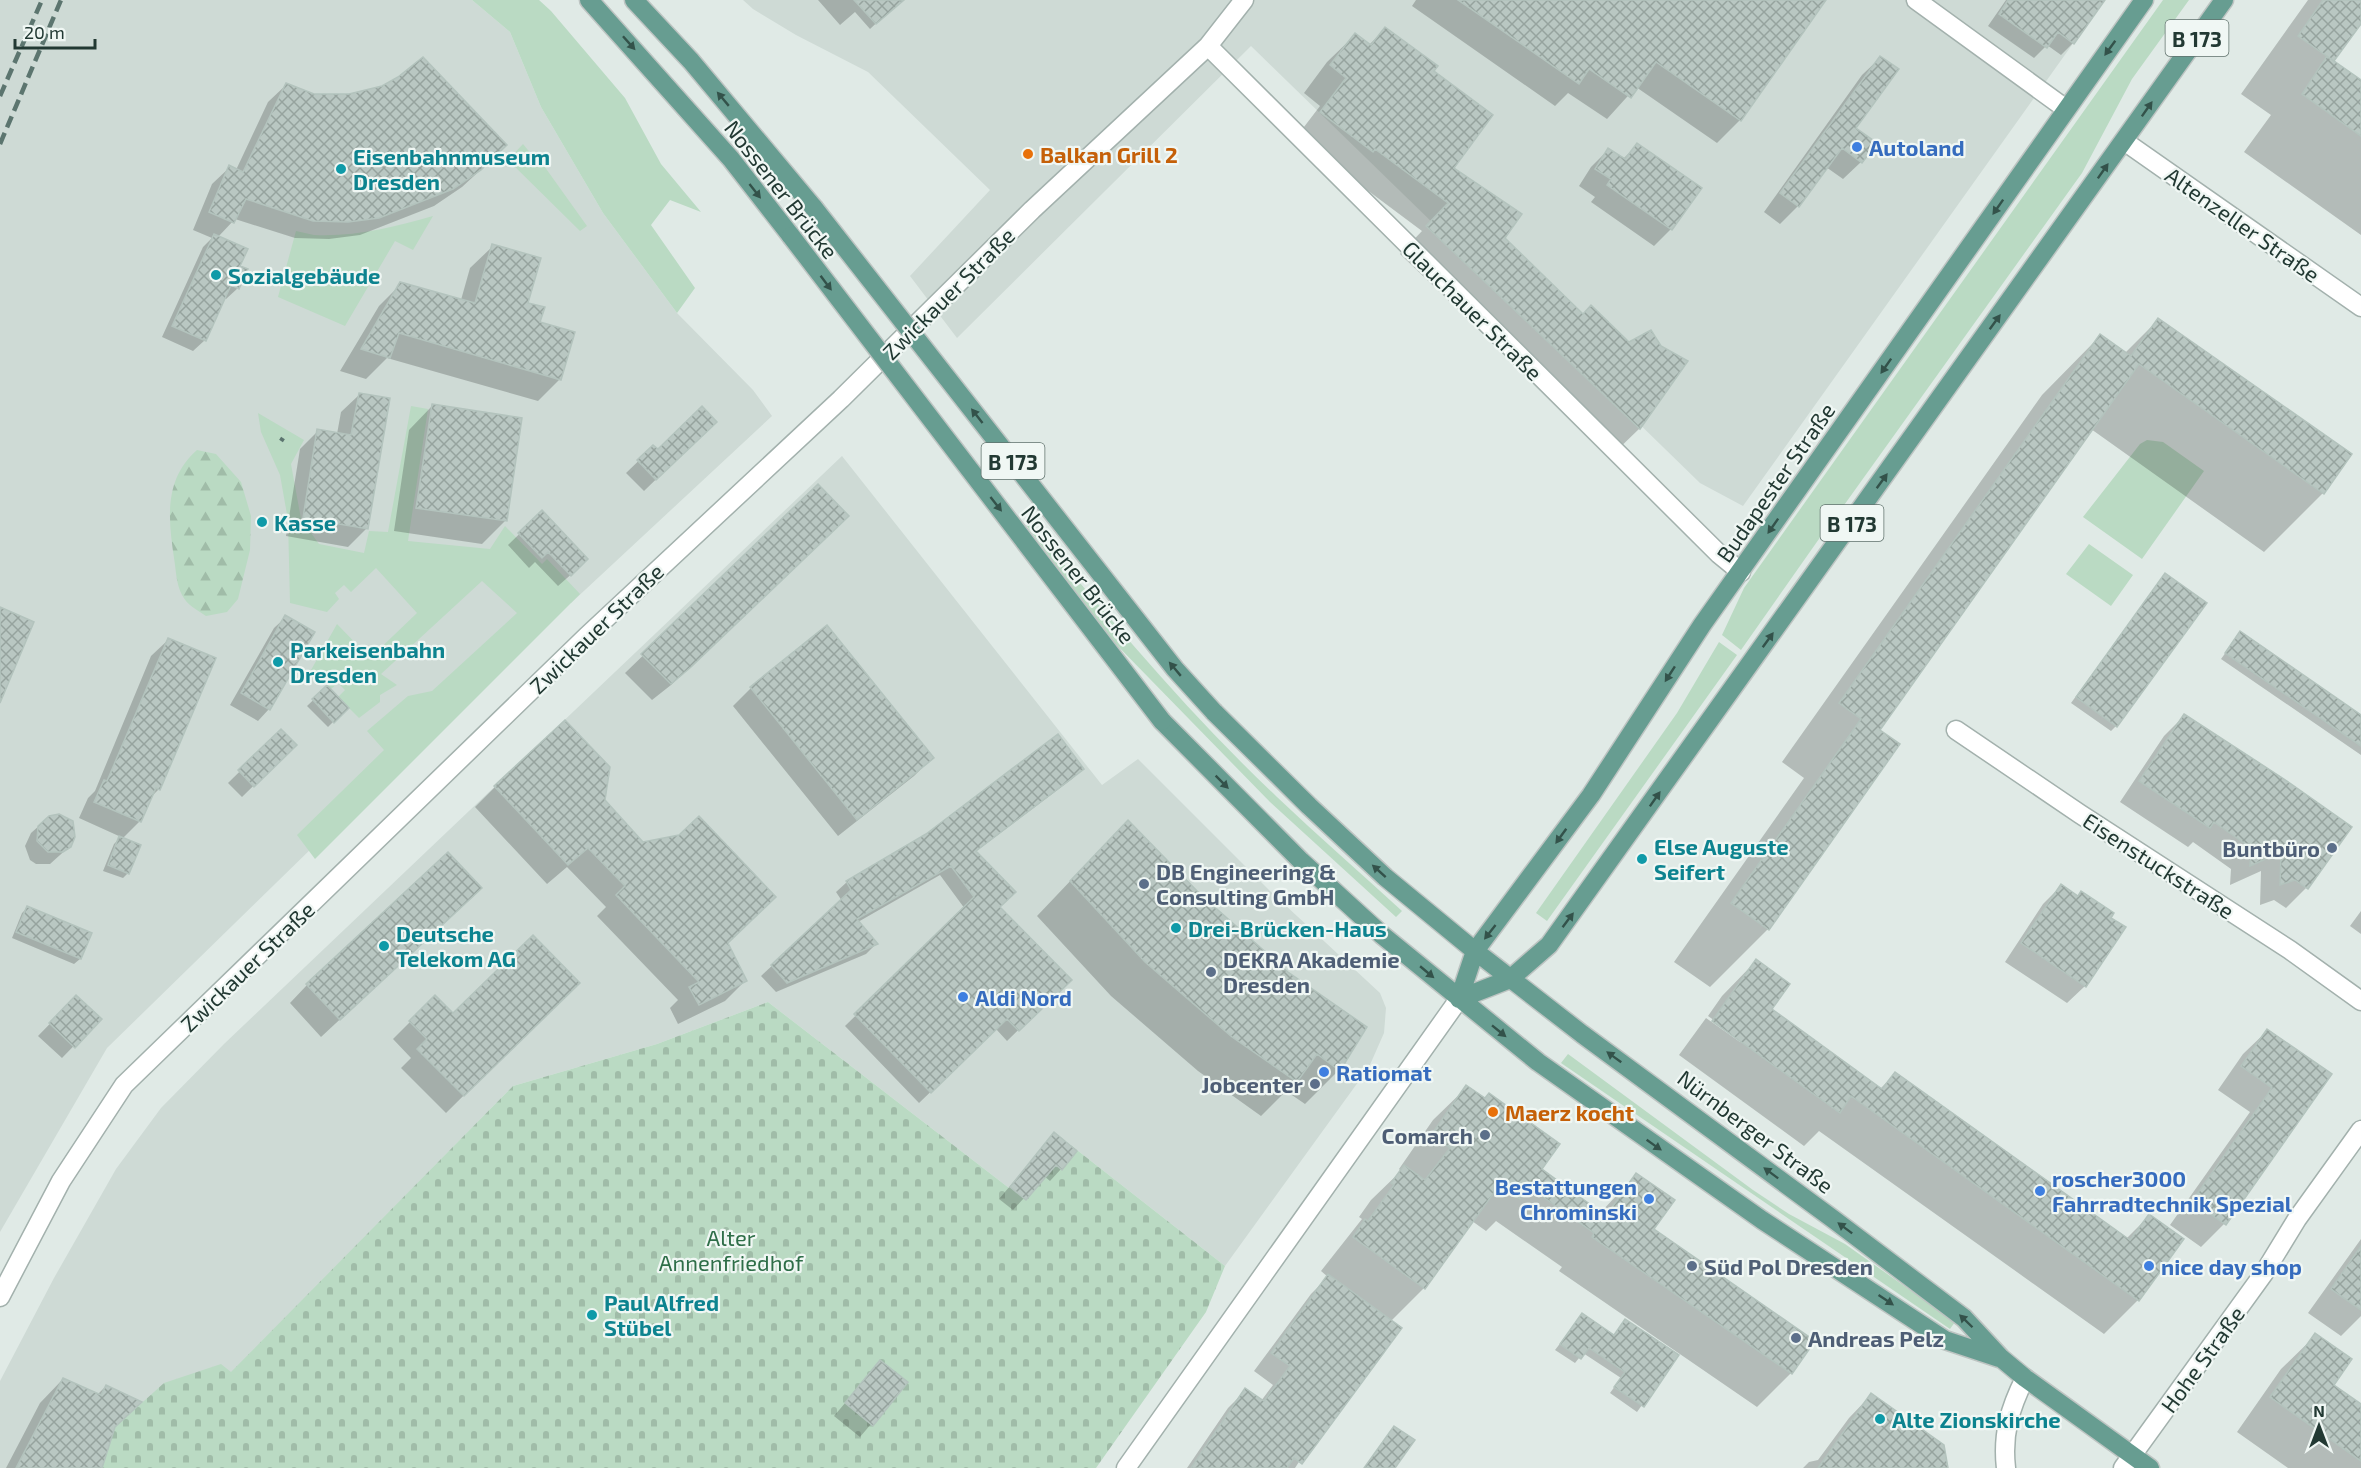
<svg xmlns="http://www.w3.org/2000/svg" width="2361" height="1468" viewBox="0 0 2361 1468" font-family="'Exo 2',sans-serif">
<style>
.built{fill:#cedad5}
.green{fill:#badac3}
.forest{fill:url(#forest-firs)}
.cemetery{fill:url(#cemetery-stones)}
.shadow{fill:#0003}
.building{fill:url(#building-cross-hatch);stroke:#b3c3bd;stroke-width:1.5}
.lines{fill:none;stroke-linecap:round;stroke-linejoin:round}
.minor-casing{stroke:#a3b1ad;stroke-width:21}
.major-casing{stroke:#bdc4c2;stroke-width:21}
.minor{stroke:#fff;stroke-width:18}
.major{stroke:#679d91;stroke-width:18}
.rail{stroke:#5c756f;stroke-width:4.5;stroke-dasharray:12 6;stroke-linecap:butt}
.major-bridge-casing{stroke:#bdc4c2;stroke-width:21;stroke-linecap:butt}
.major-bridge{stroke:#679d91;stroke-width:18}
.oneway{fill:#33524a}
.shop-dot{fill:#3f7fe0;stroke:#f0f7f4;stroke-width:2}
.food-dot{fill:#e8710a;stroke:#f0f7f4;stroke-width:2}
.culture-dot{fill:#0f9aa8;stroke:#f0f7f4;stroke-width:2}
.service-dot{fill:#5c6f8a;stroke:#f0f7f4;stroke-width:2}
.labels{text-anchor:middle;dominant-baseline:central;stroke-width:4.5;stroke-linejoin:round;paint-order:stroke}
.shield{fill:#f0f7f4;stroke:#60726d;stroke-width:1.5}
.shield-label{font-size:21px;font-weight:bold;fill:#223933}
.shop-label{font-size:22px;font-weight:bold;fill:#366cbe;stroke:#f0f7f4;text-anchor:start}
.food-label{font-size:22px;font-weight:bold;fill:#c56008;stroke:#f0f7f4;text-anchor:start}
.culture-label{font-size:22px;font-weight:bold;fill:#0d838f;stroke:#f0f7f4;text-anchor:start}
.street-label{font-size:22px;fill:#223933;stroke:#f0f7f4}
.service-label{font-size:22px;font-weight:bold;fill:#4e5e75;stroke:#f0f7f4;text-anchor:start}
.park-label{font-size:22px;fill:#2e6e48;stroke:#f0f7f4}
</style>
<defs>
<pattern id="forest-firs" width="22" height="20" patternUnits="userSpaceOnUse" patternTransform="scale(1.5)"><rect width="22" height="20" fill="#badac3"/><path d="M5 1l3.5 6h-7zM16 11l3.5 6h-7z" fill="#a0bca8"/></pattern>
<pattern id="cemetery-stones" width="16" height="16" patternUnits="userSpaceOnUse" patternTransform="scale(1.5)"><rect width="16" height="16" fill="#badac3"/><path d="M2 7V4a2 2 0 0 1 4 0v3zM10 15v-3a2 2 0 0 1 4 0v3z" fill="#a0bca8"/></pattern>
<pattern id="building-cross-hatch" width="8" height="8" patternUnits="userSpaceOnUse" patternTransform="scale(1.5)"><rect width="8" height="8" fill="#b9c7c2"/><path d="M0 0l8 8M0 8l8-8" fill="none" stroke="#96a39e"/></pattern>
</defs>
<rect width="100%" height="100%" fill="#e0eae6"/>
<path class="built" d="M0 0H472L510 32 541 107 603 213 677 313 753 390 772 416 571 603 567 599 107 1048 0 1232Z
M743 0H2104L1743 506 1700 483 1251 46 957 338 910 276 990 190 868 72 796 35 753 9Z
M842 456 1102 785 1138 759 1270 891 1380 993 1386 1008 1384 1033 1369 1067 1225 1266 1054 1132 1009 1188 768 1002 657 1044 513 1086 231 1373 104 1468H0V1381L54 1278 116 1169 161 1108 224 1044Z"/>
<path class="green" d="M472 0H539L551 11 625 98 661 164 701 212 670 200 651 225 695 288 677 313 603 213 541 107 510 32Z
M2163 0H2189L2132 79 2082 173 1837 515 1830 510 1827 514 1833 519 1741 650 1722 635 1744 588Z
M523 144 532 155 537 156 587 226 580 231 508 160Z
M433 216 413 250 395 241 345 326 278 297 296 231C302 232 308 234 314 235 355 237 394 227 433 216Z
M411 406 428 409 408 541 490 549 505 526 542 564 547 559 580 594 315 859 297 835 384 750 367 731 408 696 432 691 517 613 482 581 381 674 397 685 380 695V702L359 718 338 697 345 690 338 683 331 689 311 670 337 624 370 658 417 613 376 568 351 592 344 585 335 593 339 599 327 612 290 603 288 520 280 475 261 432 258 413 304 440 291 464 301 519 319 544 364 553 369 531 388 532Z
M2147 440 2163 442 2204 471 2142 559 2083 517 2140 444Z
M1026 522 1030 523C1108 617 1188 713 1277 797 1318 836 1361 873 1402 911L1396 917 1270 802 1109 637 1026 525Z
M2089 544 2133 575 2111 606 2066 574Z
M1719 642 1737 655 1547 921 1536 913 1677 713Z
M1568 1054 1753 1190 1789 1214 1845 1244 1955 1322 1950 1329 1561 1063Z"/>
<path class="forest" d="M197 450 216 454 241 482 251 516 250 550 238 599 227 612 206 616C197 610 187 605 182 595 176 584 176 570 174 558 168 518 164 479 197 450Z"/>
<path class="cemetery" d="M768 1002 1009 1188 1054 1132 1225 1266 1206 1312 1096 1468H102L115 1427 164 1383 221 1364 231 1372 513 1086 657 1044Z"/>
<path class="shadow" d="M818 0H884L886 14 870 29 855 12 840 25Z
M1416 0H1824L1740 120 1717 143 1636 87 1607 119 1568 93 1555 106 1412 6Z
M2006 0H2103L2073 43 2061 55 2047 45 2034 58 1988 26Z
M2308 0H2361V21L2332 61 2361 82V235L2244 152 2271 115 2241 94Z
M1385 29 1432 71 1452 168 1503 238 1583 316 1629 344 1660 347 1686 362 1639 429 1611 456 1400 254 1422 231 1347 175 1294 140 1320 106 1304 93 1327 62 1355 35 1369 45Z
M1880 58 1854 128 1861 162 1843 179 1826 167 1798 206 1780 224 1764 212 1862 75Z
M286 85 488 163 462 187 434 206 360 235 329 239 295 238 235 219 218 237 238 267V288L226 299 224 298 205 340 193 351 162 337 203 247 212 238 193 230 212 184 230 167 236 170 268 102Z
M1637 145 1671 229 1654 246 1591 202 1595 197 1579 186 1591 167 1608 150 1623 159Z
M493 246 539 323 560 379 538 401 387 358 366 379 340 371 379 306 401 284 461 300 470 268Z
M2158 320 2350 455 2323 493 2264 552 2091 429 1878 731 1768 929 1710 987 1674 962 1804 778 1782 762 2042 395 2100 336 2124 354Z
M359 395 388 399 366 529 348 547 286 536 300 449 318 431 337 434 341 412Z
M432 406 506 520 482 544 394 531 409 430Z
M715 422 644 491 626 473 653 447 658 451Z
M818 486 829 533 671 685 652 700 625 673Z
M542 512 575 571 558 586 535 562 529 568 508 545Z
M2165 575 2116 726 2111 731 2071 703Z
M286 617 269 709 258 721 230 705 274 628Z
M2240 633 2361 717V755L2221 659Z
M168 640 159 789 150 798 140 821 122 839 128 873 123 878 103 871 114 844 121 837 79 818 88 798 95 791 151 656Z
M327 687 347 708 328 727 307 706Z
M751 688 932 758 914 776 838 836 733 706Z
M2184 716 2306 888 2286 908 2274 900 2260 905 2261 871 2230 885 2231 869 2193 842 2188 847 2120 802 2164 736Z
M281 731 295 745 242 797 228 783Z
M1083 768 1072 779 975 852 998 907 1069 980 1007 1041 996 1029 919 1103 845 1026 965 909 940 875 858 922 876 944 866 954 776 992 761 976 842 901 836 892 847 882Z
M495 787 603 800 727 944 745 981 725 1001 678 1024 670 1008 678 1000 597 916 606 907 567 867 547 884 475 807Z
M49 817 70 846 50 864H36L30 860 25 846 31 833Z
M1094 856 1339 1070 1305 1104 1286 1091 1261 1116 1198 1071 1111 996 1037 916Z
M2061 886 2085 986 2067 1003 2005 962 2043 904Z
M462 906 321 1037 290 1003 307 985Z
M27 908 90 934 80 959 74 964 12 938 22 913Z
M2361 911V934L2350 926Z
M1756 961 1770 1010 1880 1089 1895 1074 2126 1239 2149 1216 2182 1240 2138 1300 2104 1334 1819 1131 1804 1146 1679 1055 1706 1018 1740 1042 1742 1040 1708 1016 1722 996Z
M577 983 446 1113 401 1068 411 1058 393 1039 435 997 453 1016Z
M76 997 100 1019 62 1058 38 1036Z
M2267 1031 2330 1075 2224 1224 2201 1247 2170 1225 2250 1112 2218 1090 2243 1054Z
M1467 1087 1539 1170 1600 1213 1636 1175 1652 1230 1813 1342 1791 1373 1757 1407 1559 1271 1562 1267 1496 1221 1486 1231 1472 1221 1424 1288 1391 1321 1295 1468H1187L1228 1408 1246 1390 1261 1401 1273 1385 1254 1371 1311 1294 1328 1277 1321 1271 1362 1219 1359 1217 1371 1200 1401 1171 1399 1169 1433 1120Z
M1054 1134 1061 1169 1050 1181 1044 1176 1013 1210 999 1199Z
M2361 1239V1316L2341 1336 2308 1313Z
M1582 1315 1613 1336 1625 1321 1677 1356 1637 1412 1610 1393 1621 1378 1583 1353 1575 1363 1555 1350Z
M2316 1335 2332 1385 2361 1406V1468H2288L2237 1432 2281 1369Z
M880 1362 906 1383 860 1437 834 1416Z
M63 1379 97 1395 106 1386 140 1403 112 1430 100 1468H6L40 1403Z
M1871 1395 1946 1468H1803L1809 1462 1818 1460 1849 1418Z"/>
<path class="building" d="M854 0H904L876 24Z
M1458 0H1826L1741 121 1656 62 1631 98 1589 69 1579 84Z
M2008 0H2105L2074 44 2058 32 2047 48 1999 14Z
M2323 0H2361V24L2334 61 2298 36Z
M1385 27 1438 66 1434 71 1493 115 1454 168 1522 214 1505 238 1583 314 1591 305 1629 342 1651 330 1661 346 1688 361 1640 429 1426 226 1448 203 1375 149 1373 152 1320 112 1346 78 1330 65 1355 33 1371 45Z
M1880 56 1899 69 1856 128 1877 143 1862 163 1842 148 1799 207 1780 193Z
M2327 56 2361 80V136L2302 94Z
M423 57 507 145 481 170 453 189 379 218 348 222 313 221 246 199 234 223 209 212 229 165 243 172 286 83 314 94H349L382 86 398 77Z
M1637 143 1702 188 1672 230 1607 185 1611 179 1595 169 1608 148 1625 159Z
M214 234 248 249 240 266 248 269 239 289 231 285 206 341 172 326Z
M492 244 541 258 528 303 545 307 540 322 575 332 561 380 399 333 390 358 361 349 400 282 475 303Z
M2158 318 2352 454 2324 494 2139 364 1880 730 1900 744 1769 930 1731 903 1861 719 1839 703 2100 334 2131 356Z
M359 393 390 398 368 529 303 518 317 429 351 435Z
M432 404 522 418 507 521 416 508Z
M702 406 717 422 656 480 637 460 653 445 658 449Z
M818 484 849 516 691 667 671 684 641 654Z
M542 510 588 559 571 576 548 552 542 558 518 533Z
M2165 573 2207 603 2117 727 2076 697Z
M0 607 34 622 0 703Z
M285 615 315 632 270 710 241 693Z
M827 625 934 758 857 820 750 687Z
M2240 631 2361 715V746L2225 653Z
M168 638 216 658 160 790 156 788 141 822 94 802 104 780 107 781Z
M327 685 349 708 334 723 312 699Z
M2184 714 2284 779 2352 827 2308 889 2295 880 2280 885 2281 852 2250 866 2251 848 2214 822 2210 828 2139 781Z
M565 720 610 767 605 800 643 842 679 835 699 816 776 897 728 943 747 981 699 1005 689 987 699 982 616 895 625 886 588 848 568 865 494 786Z
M281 729 297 745 254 787 238 770Z
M1058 734 1084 769 976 851 1016 892 1000 907 1072 980 1019 1031 1007 1019 931 1093 854 1014 974 897 951 866 857 919 878 944 787 983 771 965 851 890 846 881 926 834Z
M59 814 73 821 75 837 71 847 63 852H48L37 841 38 826 49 816Z
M1128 820 1201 895 1288 972 1367 1027 1340 1071 1317 1054 1297 1082 1232 1037 1145 962 1070 881Z
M119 836 141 845 129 874 108 865Z
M448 852 482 888 340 1020 306 984Z
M2061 884 2078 896 2081 891 2114 913 2111 918 2126 927 2086 987 2021 943Z
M27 906 92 933 81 959 16 932Z
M533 935 580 983 464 1096 417 1049 427 1039 409 1021 435 995 453 1013Z
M1756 959 1790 984 1772 1009 1882 1089 1895 1072 2130 1240 2149 1214 2184 1239 2139 1301 1851 1096 1840 1113 1712 1021Z
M76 995 102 1019 75 1048 49 1023Z
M2267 1029 2332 1074 2226 1225 2192 1201 2272 1088 2241 1066Z
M1466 1085 1485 1098 1489 1093 1560 1144 1542 1169 1606 1216 1636 1173 1675 1200 1654 1229 1815 1341 1792 1374 1592 1237 1594 1233 1529 1187 1520 1199 1500 1184 1425 1289 1353 1237 1365 1219 1368 1221 1394 1185 1391 1183 1404 1165 1425 1180 1450 1148 1431 1135Z
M1054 1132 1077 1151 1062 1170 1056 1165 1026 1200 1010 1187Z
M2361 1246V1310L2331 1289Z
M1328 1274 1402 1328 1302 1464 1294 1458 1287 1468H1191L1245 1388 1264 1401 1290 1366 1271 1353Z
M1582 1313 1614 1335 1625 1319 1679 1355 1644 1407 1614 1387 1625 1372 1589 1348 1581 1359 1560 1344Z
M2315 1333 2352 1359 2334 1385 2361 1404V1461L2270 1397Z
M880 1360 908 1382 873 1426 845 1403Z
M63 1378 101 1395 106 1385 142 1402 115 1427 102 1468H16Z
M1871 1393 1944 1445 1948 1468H1818Z
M1394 1426 1415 1440 1395 1468H1364Z"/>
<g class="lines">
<g class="minor-casing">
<path id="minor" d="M1916 0 2066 109
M1208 46 1719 554 1741 572
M2124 141 2361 307
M1956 730 2080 814 2290 950 2361 1001
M0 1297 61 1181 124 1085 587 636 841 399 1032 210 1208 46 1244 0
M1126 1468 1459 999
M2006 1468C2002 1434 2010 1408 2025 1378
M2123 1468 2264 1273 2297 1219 2361 1130"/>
</g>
<g class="major-casing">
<path id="major" d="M589 0 731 159 791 236
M634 0 691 61 814 208
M1214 712 1309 806 1385 877 1475 951 1582 1034 1833 1219 1964 1318 2001 1358 2025 1378 2150 1468
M1162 721 1301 861 1382 935 1538 1062 1762 1220 1945 1340 1999 1358
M1459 999 1510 979 1549 945 2224 0
M1459 999 1475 951 1591 795 1702 625 2144 0"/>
</g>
<use href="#minor" class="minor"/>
<use href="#major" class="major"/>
<path class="rail" d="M0 96 42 0
M0 144 61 0
M281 441 283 438"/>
<g class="major-bridge-casing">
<path id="major-bridge" d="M814 208 1175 669 1214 712
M791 236 1162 721"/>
</g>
<use href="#major-bridge" class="major-bridge"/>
</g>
<defs><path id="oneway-solid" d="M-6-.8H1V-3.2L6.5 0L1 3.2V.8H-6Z" transform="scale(1.5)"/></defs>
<g class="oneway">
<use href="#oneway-solid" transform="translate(629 43) rotate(48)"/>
<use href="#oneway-solid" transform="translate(2110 48) rotate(126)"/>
<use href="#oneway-solid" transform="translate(723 99) rotate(-130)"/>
<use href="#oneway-solid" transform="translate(2147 109) rotate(-55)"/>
<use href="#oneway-solid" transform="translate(2103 171) rotate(-55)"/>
<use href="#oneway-solid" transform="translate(755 191) rotate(52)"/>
<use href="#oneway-solid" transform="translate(1998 207) rotate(125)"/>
<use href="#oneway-solid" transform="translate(826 283) rotate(53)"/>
<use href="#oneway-solid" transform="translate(1995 322) rotate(-54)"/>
<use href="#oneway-solid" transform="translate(1886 366) rotate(125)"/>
<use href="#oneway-solid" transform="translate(977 416) rotate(-128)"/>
<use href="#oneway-solid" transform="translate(1882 481) rotate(-54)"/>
<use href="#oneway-solid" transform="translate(996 504) rotate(52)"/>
<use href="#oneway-solid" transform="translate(1773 526) rotate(125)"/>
<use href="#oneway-solid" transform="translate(1768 640) rotate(-54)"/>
<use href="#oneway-solid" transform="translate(1175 669) rotate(-130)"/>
<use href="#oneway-solid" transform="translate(1670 674) rotate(123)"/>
<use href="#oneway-solid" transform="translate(1222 782) rotate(45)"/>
<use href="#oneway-solid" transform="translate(1655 799) rotate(-55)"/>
<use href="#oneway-solid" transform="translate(1561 836) rotate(126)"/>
<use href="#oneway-solid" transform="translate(1379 871) rotate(-138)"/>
<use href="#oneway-solid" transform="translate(1568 920) rotate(-53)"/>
<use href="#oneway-solid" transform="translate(1490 932) rotate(128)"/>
<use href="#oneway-solid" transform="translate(1427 972) rotate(40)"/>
<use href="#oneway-solid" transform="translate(1499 1031) rotate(39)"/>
<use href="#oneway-solid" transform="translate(1614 1057) rotate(-144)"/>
<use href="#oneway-solid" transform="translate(1654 1145) rotate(35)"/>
<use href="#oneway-solid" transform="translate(1771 1173) rotate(-143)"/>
<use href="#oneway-solid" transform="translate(1845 1228) rotate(-143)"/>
<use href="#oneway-solid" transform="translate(1886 1300) rotate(34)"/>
<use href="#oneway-solid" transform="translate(1966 1321) rotate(-136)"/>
</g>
<g class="shop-dot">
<circle cx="1857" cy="147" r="6"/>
<circle cx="963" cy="997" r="6"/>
<circle cx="1324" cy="1072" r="6"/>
<circle cx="2040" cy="1191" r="6"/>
<circle cx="1649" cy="1199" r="6"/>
<circle cx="2149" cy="1266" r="6"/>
</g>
<g class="food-dot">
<circle cx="1028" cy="154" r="6"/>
<circle cx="1493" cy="1112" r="6"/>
</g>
<g class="culture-dot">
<circle cx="341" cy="169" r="6"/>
<circle cx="216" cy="275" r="6"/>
<circle cx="262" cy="522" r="6"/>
<circle cx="278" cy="662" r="6"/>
<circle cx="1642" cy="859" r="6"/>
<circle cx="1176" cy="928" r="6"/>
<circle cx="384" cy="946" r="6"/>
<circle cx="592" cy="1315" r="6"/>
<circle cx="1880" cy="1419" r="6"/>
</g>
<g class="service-dot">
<circle cx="2332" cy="848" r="6"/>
<circle cx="1144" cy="884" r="6"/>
<circle cx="1211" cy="972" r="6"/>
<circle cx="1315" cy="1084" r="6"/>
<circle cx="1485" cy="1135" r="6"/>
<circle cx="1692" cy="1266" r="6"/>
<circle cx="1796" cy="1338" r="6"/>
</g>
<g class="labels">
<g class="shield">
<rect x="2165.5" y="20" width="63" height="36" rx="4.5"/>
<rect x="981.5" y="443" width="63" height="36" rx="4.5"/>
<rect x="1820.5" y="505" width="63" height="36" rx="4.5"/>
</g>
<g class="shield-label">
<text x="2197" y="38">B 173</text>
<text x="1013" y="461">B 173</text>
<text x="1852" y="523">B 173</text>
</g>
<g class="shop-label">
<text x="1869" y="147">Autoland</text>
<text x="975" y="997">Aldi Nord</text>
<text x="1336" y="1072">Ratiomat</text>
<text x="2052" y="1178">roscher3000<tspan x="2052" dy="25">Fahrradtechnik Spezial</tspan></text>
<text x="1637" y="1186" text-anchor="end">Bestattungen<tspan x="1637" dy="25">Chrominski</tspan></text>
<text x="2161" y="1266">nice day shop</text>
</g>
<g class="food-label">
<text x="1040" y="154">Balkan Grill 2</text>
<text x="1505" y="1112">Maerz kocht</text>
</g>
<g class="culture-label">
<text x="353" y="156">Eisenbahnmuseum<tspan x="353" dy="25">Dresden</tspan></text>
<text x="228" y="275">Sozialgebäude</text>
<text x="274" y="522">Kasse</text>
<text x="290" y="649">Parkeisenbahn<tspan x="290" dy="25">Dresden</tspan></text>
<text x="1654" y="846">Else Auguste<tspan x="1654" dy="25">Seifert</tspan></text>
<text x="1188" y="928">Drei-Brücken-Haus</text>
<text x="396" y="933">Deutsche<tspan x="396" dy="25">Telekom AG</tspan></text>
<text x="604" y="1302">Paul Alfred<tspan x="604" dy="25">Stübel</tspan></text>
<text x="1892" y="1419">Alte Zionskirche</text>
</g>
<g class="street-label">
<text transform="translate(782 189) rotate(52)">Nossener Brücke</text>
<text transform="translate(2243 224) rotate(35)">Altenzeller Straße</text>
<text transform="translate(948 293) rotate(-45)">Zwickauer Straße</text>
<text transform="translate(1473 310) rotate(45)">Glauchauer Straße</text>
<text transform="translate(1775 482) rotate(-55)">Budapester Straße</text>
<text transform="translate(1079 574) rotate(52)">Nossener Brücke</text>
<text transform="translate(596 628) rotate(-44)">Zwickauer Straße</text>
<text transform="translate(2159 865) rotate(33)">Eisenstuckstraße</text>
<text transform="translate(247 966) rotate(-44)">Zwickauer Straße</text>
<text transform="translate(1756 1131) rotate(37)">Nürnberger Straße</text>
<text transform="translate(2202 1359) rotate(-54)">Hohe Straße</text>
</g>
<g class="service-label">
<text x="2320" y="848" text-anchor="end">Buntbüro</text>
<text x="1156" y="871">DB Engineering &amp;<tspan x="1156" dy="25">Consulting GmbH</tspan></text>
<text x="1223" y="959">DEKRA Akademie<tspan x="1223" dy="25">Dresden</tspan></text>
<text x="1303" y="1084" text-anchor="end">Jobcenter</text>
<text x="1473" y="1135" text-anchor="end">Comarch</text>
<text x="1704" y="1266">Süd Pol Dresden</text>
<text x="1808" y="1338">Andreas Pelz</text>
</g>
<g class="park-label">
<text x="731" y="1237">Alter<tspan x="731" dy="25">Annenfriedhof</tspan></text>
</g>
</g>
<g transform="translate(2319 1426)" stroke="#f0f7f4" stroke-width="4.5" paint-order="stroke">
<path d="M0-4.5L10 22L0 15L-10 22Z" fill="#223933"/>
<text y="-9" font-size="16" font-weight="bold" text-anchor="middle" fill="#223933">N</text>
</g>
<path d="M15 39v9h80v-9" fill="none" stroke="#223933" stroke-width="3"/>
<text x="24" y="39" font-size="18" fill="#223933" stroke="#f0f7f4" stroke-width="4.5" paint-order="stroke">20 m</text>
</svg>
